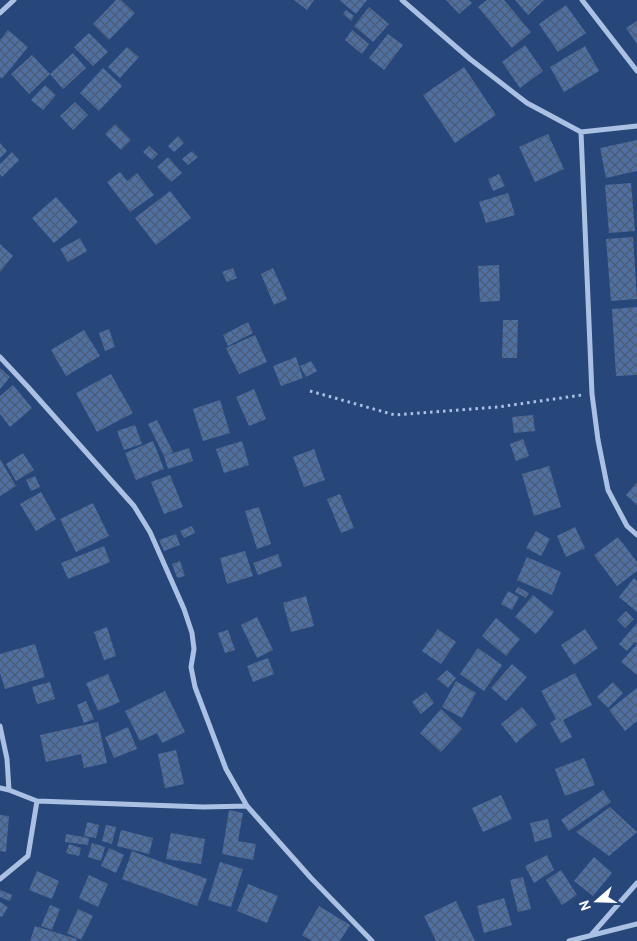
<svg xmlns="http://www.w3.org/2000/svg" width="637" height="941" viewBox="0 0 637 941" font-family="Overpass,sans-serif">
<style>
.building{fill:url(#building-cross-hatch)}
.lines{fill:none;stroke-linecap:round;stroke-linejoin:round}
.path{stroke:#abc1e4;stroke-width:3;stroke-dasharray:2.5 4;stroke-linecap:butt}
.minor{stroke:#abc1e4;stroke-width:5}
</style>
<defs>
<pattern id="building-cross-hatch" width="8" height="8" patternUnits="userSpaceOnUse" patternTransform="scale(1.25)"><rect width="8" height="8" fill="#4f70a3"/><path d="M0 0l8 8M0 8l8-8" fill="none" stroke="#4d5c73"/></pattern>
</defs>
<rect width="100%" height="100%" fill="#27467a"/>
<path class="building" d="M116 0H121L135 13 109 40 93 24Z
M294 0H314L307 10Z
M339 0H367L356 14Z
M446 0H469L472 3 459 14Z
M487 0H504L531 32 512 48 478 7Z
M515 0H544L528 15Z
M566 5 586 33 558 52 539 24Z
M369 7 389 24 373 42 354 26Z
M346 10 354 16 351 21 343 14Z
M637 21V44L626 28Z
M8 30 28 47 2 79 0 77V40Z
M352 30 369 44 362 54 345 40Z
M89 33 108 52 93 66 74 47Z
M388 34 403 45 384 70 369 58Z
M525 45 543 71 520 88 502 62Z
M585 46 599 71 564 92 550 67Z
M127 47 139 57 120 78 108 67Z
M73 53 86 68 63 89 50 74 29 94 11 74 32 55 50 74Z
M464 67 496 115 455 143 423 95Z
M103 68 122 86 99 111 80 93Z
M45 85 56 95 43 110 31 100Z
M75 102 88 115 73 130 60 116Z
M115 124 131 140 121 150 105 134Z
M548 134 564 169 535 182 519 147Z
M178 136 184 143 174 152 168 146Z
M637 140V171L606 178 600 148Z
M0 143 7 151 0 158Z
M149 146 158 154 152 160 143 152Z
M192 151 198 157 188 165 182 159Z
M12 152 19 160 2 177 0 174V164Z
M168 157 182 173 171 182 157 167Z
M120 172 127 181 137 173 154 195 130 212 107 182Z
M499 174 505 186 493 191 488 179Z
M631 183 635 231 609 233 605 185Z
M170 191 191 218 156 245 135 218Z
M508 193 515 215 486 223 479 202Z
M56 197 78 222 54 243 32 218Z
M633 237 637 299 611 301 606 239Z
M80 238 87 251 68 262 60 249Z
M0 244 13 256 0 272Z
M499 265 500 301 480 302 478 266Z
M233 268 237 278 227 282 222 272Z
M273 268 287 299 274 305 261 274Z
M637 307V375L616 376 612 309Z
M503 320H518L517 358H502Z
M248 322 253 333 228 346 223 335Z
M109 329 115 347 105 351 99 333Z
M84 330 100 356 66 376 51 350Z
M255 335 267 362 239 374 226 348Z
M296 357 303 378 281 386 273 366Z
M311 361 317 371 306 377 300 366Z
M0 368 10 377 0 389Z
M111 374 133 413 97 432 76 393Z
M13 385 32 408 10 427 0 414V396Z
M254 389 266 419 249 426 236 397Z
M220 400 230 433 203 441 193 409Z
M533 415 535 431 514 433 512 417Z
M157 420 173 452 164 456 148 424Z
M135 425 142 444 124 450 117 431Z
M523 439 529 456 516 461 510 444Z
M153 441 164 469 136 480 125 453Z
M242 441 249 465 224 473 216 449Z
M189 448 193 461 168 469 164 456Z
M314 449 325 480 304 487 293 457Z
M23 453 34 470 16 481 6 464Z
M0 459 16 486 0 496Z
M549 466 561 507 534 516 522 474Z
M170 475 183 507 164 514 151 482Z
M35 476 40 487 31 491 26 480Z
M637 482V505L626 495Z
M41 492 56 519 36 531 20 504Z
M340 494 354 528 341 533 327 499Z
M93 503 109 536 76 552 60 519Z
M259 507 271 544 257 549 245 511Z
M192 526 195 533 184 538 180 531Z
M575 527 585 548 566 557 557 536Z
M536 531 550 539 541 556 526 548Z
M176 534 180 545 164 551 159 540Z
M618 537 637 562V571L617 586 594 555Z
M104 546 110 562 68 579 61 563Z
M245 551 253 576 227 584 220 558Z
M278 554 282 566 258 575 253 563Z
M527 557 561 572 552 595 517 580Z
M180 561 185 576 177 578 172 564Z
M634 578 637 581V612L619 597Z
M518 587 529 593 526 598 515 592Z
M508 591 519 597 512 610 501 604Z
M533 595 554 612 536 634 515 617Z
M306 596 314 626 291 632 283 603Z
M626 611 634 619 625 628 617 620Z
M257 617 273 650 257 658 241 625Z
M496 618 520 639 506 656 482 636Z
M637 623V675L621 662 637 644 635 642 627 651 619 644Z
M107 627 116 656 104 660 94 632Z
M438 629 456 642 441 664 422 651Z
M585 629 598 648 574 665 561 645Z
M228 630 235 650 225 653 218 633Z
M35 644 45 677 5 689 0 673V654Z
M478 648 502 665 484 691 460 674Z
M268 658 274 674 253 682 247 666Z
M512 664 527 677 506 701 491 688Z
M447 670 456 678 448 688 437 679Z
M575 673 592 705 563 720 572 737 561 743 550 723 556 719 541 691Z
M108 674 120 702 98 711 86 683Z
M456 681 476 693 462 718 442 707Z
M50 682 55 699 37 704 32 687Z
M613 682 623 693 608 708 597 697Z
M637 688V721L625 731 609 710Z
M165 691 185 732 162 743 157 733 140 741 125 711Z
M426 692 434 703 421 714 412 702Z
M86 701 94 719 84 723 77 705Z
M522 707 537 725 516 743 501 724Z
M441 709 462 729 441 752 420 733Z
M98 722 107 763 84 768 81 754 46 762 40 735Z
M128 727 137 749 114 758 105 737Z
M176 750 184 784 165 788 158 754Z
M584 758 595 785 565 796 555 769Z
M603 790 611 802 569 831 561 820Z
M501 795 512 819 483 832 472 808Z
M610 807 637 832 609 856 576 832Z
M229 810 243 813 238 841 256 844 253 860 222 854Z
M0 815 9 816 6 852 0 851Z
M548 819 552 837 535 842 530 823Z
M87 822 99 825 96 838 84 836Z
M106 825 116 827 112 844 102 841Z
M121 830 153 838 149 854 117 846Z
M171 833 205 839 201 864 166 859Z
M66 834 89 838 88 845 65 842Z
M92 843 105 847 101 861 88 857Z
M69 844 81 848 79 856 66 853Z
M109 848 124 855 116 873 101 866Z
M132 851 207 879 197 906 122 879Z
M547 855 554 870 534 883 525 866Z
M594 857 612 873 593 896 574 881Z
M220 862 243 869 231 907 208 900Z
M561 870 577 895 562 905 546 880Z
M37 871 59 881 52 899 29 890Z
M89 875 108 884 98 907 79 898Z
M523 877 531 909 518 912 510 880Z
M248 884 278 896 267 923 237 911Z
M0 890 12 895 10 901 0 897Z
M504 898 512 925 484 933 477 906Z
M456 901 475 941H436L424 916Z
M0 902 8 907 2 917 0 916Z
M50 905 60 909 52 930 41 926Z
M319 906 350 925 340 941H312L302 935Z
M78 909 93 916 81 940 67 933Z
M35 926 77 939 76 941H30Z"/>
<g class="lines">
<path class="path" d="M310 391 395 415 498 407 582 395"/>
<path class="minor" d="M402 0 470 59 527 103 581 132
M582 0 637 71
M0 13 14 0
M637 126 581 132 592 394 598 440 608 490 627 526 637 535
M0 357 28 387 134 506 150 532 184 609 192 633 194 649 191 667 195 687 226 769 247 806 311 878 372 941
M0 726 7 759 9 790
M0 788 9 790 37 801 204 807 247 806
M0 879 28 856 37 801
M592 934 637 883
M569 941 637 924"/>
</g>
<g transform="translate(597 901) rotate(250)" stroke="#27467a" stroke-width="4" paint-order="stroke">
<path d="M0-4L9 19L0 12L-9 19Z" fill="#ffffff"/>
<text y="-8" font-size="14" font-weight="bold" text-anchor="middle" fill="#ffffff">N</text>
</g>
</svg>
